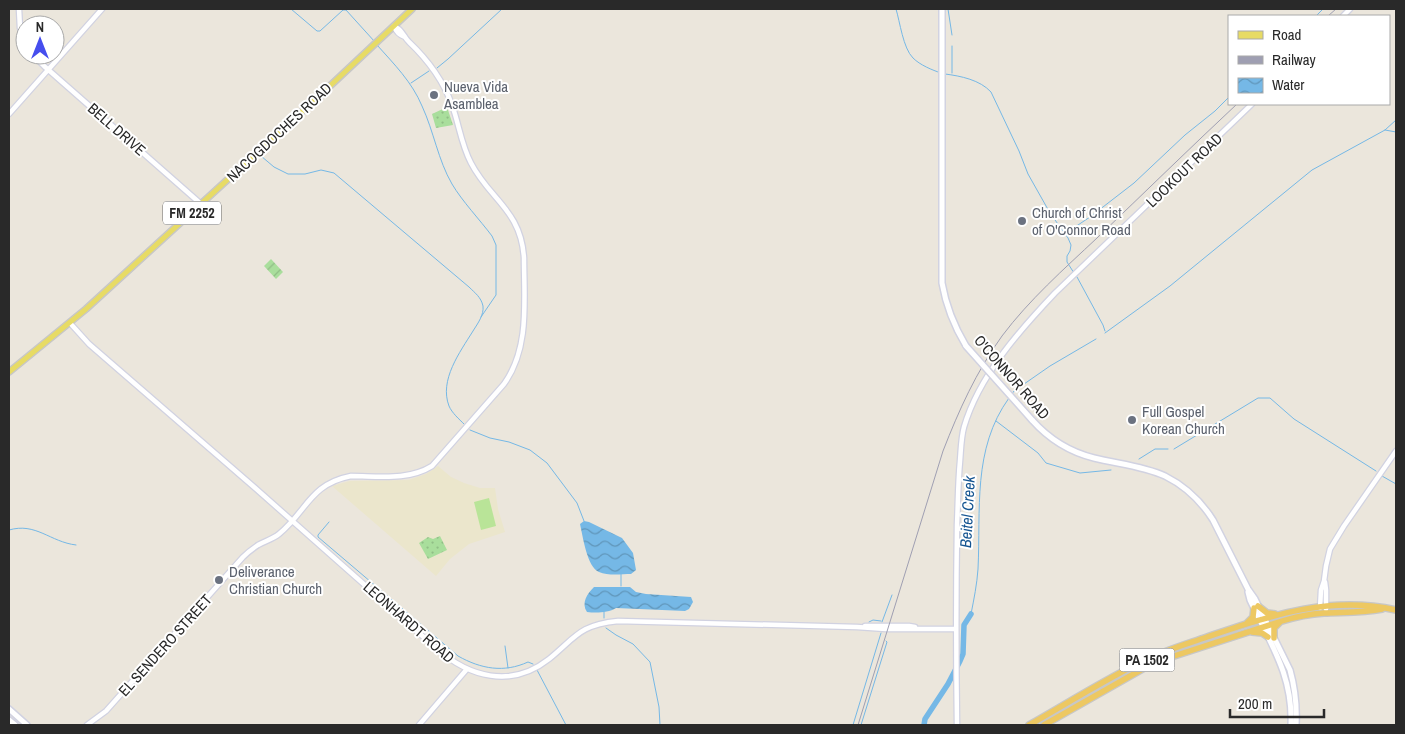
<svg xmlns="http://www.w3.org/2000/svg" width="1405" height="734" viewBox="0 0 1405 734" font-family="'Archivo Narrow',sans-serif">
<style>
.education{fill:#ebe6cc}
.park{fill:url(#park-dots)}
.garden{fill:url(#garden-furrows)}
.pitch{fill:#b9e498}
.water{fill:url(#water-waves)}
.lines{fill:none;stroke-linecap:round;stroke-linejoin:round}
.stream{stroke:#75b8e6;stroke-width:1}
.river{stroke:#75b8e6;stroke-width:5.5}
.tertiary-casing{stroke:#d1d2e1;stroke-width:7}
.secondary-casing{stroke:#d1d2e1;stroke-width:8}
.primary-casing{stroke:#c7c7c7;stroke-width:8}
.trunk-casing{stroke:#c7c7c7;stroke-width:8}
.tertiary{stroke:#fff;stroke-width:4.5}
.secondary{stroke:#fff;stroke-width:5}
.primary{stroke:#e7db65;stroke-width:5}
.trunk{stroke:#edc862;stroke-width:5.5}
.rail{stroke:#9f9fb2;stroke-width:1}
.secondary-bridge-casing{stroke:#d1d2e1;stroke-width:8;stroke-linecap:butt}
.secondary-bridge{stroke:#fff;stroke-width:5}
.worship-dot{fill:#6b7280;stroke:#fff;stroke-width:2}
.labels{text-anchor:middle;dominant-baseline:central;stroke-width:4;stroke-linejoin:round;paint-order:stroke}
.shield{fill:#fff;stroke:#696969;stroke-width:1}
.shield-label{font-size:14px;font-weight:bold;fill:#292929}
.worship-label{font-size:15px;fill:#5b616d;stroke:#fff;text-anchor:start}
.street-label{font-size:15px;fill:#292929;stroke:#fff}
.water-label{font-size:16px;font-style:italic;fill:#165591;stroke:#fff}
</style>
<defs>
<pattern id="park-dots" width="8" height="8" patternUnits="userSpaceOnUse" patternTransform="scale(1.25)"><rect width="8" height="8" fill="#a9de9c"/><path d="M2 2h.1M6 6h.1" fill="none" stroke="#91be86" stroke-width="1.8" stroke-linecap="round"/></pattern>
<pattern id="garden-furrows" width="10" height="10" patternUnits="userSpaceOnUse" patternTransform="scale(1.25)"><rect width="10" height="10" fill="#a9de9c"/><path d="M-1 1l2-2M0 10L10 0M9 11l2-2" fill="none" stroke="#91be86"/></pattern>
<pattern id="water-waves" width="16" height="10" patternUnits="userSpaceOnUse" patternTransform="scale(1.25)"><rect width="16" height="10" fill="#75b8e6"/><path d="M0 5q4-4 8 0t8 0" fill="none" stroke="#6096ba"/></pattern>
</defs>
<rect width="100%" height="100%" fill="#ebe6dc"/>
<path class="education" d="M438 466 451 477 464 483 480 488H495L498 509 505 532 469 544 450 559 436 576 332 486 350 481 409 480 426 474Z"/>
<path class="park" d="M447 107 453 125 436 128 432 114Z
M440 536 447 550 428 559 419 543 428 537 433 539Z"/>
<path class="garden" d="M271 259 283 272 276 279 264 266Z"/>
<path class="pitch" d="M489 498 496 526 481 530 474 502Z"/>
<path class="water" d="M584 521 589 522 622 538 633 553 636 570 631 574C622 574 608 576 599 572 587 567 583 537 580 524Z
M594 587H630L636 592 646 594 691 597 693 602 689 609 685 611 616 608C608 613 596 613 587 612 581 603 587 594 594 587Z"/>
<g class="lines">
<path class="stream" d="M291 9 317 31H320L343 10H346L375 42
M896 9C900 22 903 48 913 58 920 65 932 70 941 73
M948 9 952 35
M1316 16 1323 9
M377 45C394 64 412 82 422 106 434 132 438 160 452 184 462 201 480 220 492 236L496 245V295L481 317
M952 46V73
M437 68 448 59 502 9
M945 74C961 76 980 80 991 92L1019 151 1028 174 1050 213 1068 238 1071 245 1070 251 1067 256V262L1074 273
M411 83 429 71
M1385 130 1396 132
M261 156 274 167 288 174H305L321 170 334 173 469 287C475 293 481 297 483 306 484 315 478 323 473 331 460 352 439 380 449 406 452 413 459 419 464 424
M1066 233 1090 217 1134 183 1185 135 1215 111 1229 97
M1077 277 1103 325 1105 331
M1105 333 1170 286 1312 170 1385 130 1396 120
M1011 395 1014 391 1050 366 1096 339
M996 421 1038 453 1046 463 1080 473 1111 470
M470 430 490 438 509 442 530 450 547 463 577 503 584 521
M1174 449 1258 398H1270L1294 419 1376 471
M1139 459 1155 449H1168
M1382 476 1396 484
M329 522 318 535V537L458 656C481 669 504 673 528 662L533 664
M9 530C36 522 50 542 76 545
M621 586V573
M604 612V618
M971 614C974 599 977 584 978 569 981 510 972 449 1009 398
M869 622 873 620 881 621
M882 622 892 595
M606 628 616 635 633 644 650 662 659 707 660 725
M505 646 508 668
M537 670 566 725
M853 725 881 633
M861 725 887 642 886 641"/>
<path class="river" d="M924 725 925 719 948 684 960 661 963 654 964 625 971 614"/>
<g class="tertiary-casing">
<path id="tertiary" d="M19 9 20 28 25 42
M1343 16 1350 9
M394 26C396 32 399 35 405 37
M33 55 44 66 201 204
M9 114 102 9
M70 323 89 344 254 487 436 648C469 677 511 689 549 659 576 637 579 625 618 621L857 627 886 629H956
M1325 582 1326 590V609
M1320 608 1321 590 1324 581 1326 566 1330 549 1344 526 1396 451
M865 626H909L915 627
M87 725 106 711 243 557C247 553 252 549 258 545 265 541 273 539 279 534 307 511 310 484 351 476 378 476 408 481 432 466L504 384C530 348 524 300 524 258 521 210 490 200 471 163 461 144 459 124 452 105 443 80 428 60 409 42 403 36 402 29 394 26
M419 725 467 669
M957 725C956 658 956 592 957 525 958 503 958 482 960 461 961 449 961 438 964 427 979 376 1019 331 1055 293L1252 104"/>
</g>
<g class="secondary-casing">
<path id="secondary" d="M942 9V283C946 306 954 326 966 346
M1032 420C1048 438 1070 452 1094 458 1118 464 1143 466 1165 476 1185 486 1201 501 1213 520L1248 589 1255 599 1290 670C1295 688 1297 707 1296 725
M1248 592 1250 600C1270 643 1293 675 1291 725
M9 709 27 725
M9 720 15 725"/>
</g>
<g class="primary-casing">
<path id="primary" d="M9 372 86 309 331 85 412 9"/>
</g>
<g class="trunk-casing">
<path id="trunk" d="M1258 606 1267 613 1275 614
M1247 623 1253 617 1254 608
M1252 632 1262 633 1268 637
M1274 638V628L1280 622
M1029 725C1066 704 1101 682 1139 663 1160 652 1184 645 1207 637 1270 616 1329 595 1396 610
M1044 725 1146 667 1168 658 1282 621C1295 617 1309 614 1324 613 1343 612 1363 613 1382 609"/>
</g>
<use href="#tertiary" class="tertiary"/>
<use href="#secondary" class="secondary"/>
<use href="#primary" class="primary"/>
<use href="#trunk" class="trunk"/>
<path class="rail" d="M1328 16 1336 9
M858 725 943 451C959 410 976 372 1002 336 1029 300 1064 269 1097 238 1144 193 1190 148 1237 104"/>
<g class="secondary-bridge-casing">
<path id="secondary-bridge" d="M966 346 1032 420"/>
</g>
<use href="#secondary-bridge" class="secondary-bridge"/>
</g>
<g class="worship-dot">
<circle cx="434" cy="95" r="5"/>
<circle cx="1022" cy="221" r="5"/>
<circle cx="1132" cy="420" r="5"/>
<circle cx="219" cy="580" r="5"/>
</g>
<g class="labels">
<g class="shield">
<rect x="163" y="201.5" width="58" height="23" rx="4"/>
<rect x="1119.5" y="648.5" width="55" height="23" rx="4"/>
</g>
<g class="shield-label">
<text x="192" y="213">FM 2252</text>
<text x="1147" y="660">PA 1502</text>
</g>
<g class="worship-label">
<text x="444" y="86">Nueva Vida<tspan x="444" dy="17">Asamblea</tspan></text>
<text x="1032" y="212">Church of Christ<tspan x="1032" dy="17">of O'Connor Road</tspan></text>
<text x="1142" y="411">Full Gospel<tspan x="1142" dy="17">Korean Church</tspan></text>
<text x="229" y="571">Deliverance<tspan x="229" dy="17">Christian Church</tspan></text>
</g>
<g class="street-label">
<text transform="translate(117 129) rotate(41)">BELL DRIVE</text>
<text transform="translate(279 132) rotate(-43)">NACOGDOCHES ROAD</text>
<text transform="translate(1184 170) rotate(-44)">LOOKOUT ROAD</text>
<text transform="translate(1012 377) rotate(49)">O'CONNOR ROAD</text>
<text transform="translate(409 622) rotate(41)">LEONHARDT ROAD</text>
<text transform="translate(165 645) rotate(-48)">EL SENDERO STREET</text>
</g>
<g class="water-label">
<text transform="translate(967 512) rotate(-87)">Beitel Creek</text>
</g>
</g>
<rect width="1405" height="734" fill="none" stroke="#292929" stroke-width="20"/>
<rect x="1228" y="15" width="162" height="90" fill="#ffffff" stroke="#a9a9a9"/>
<rect x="1238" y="31" width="25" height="8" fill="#e7db65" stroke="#a9a9a9"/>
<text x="1272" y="40" font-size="15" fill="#292929">Road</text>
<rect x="1238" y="56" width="25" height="8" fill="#9f9fb2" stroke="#a9a9a9"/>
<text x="1272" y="65" font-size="15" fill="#292929">Railway</text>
<rect x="1238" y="78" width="25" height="15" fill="url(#water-waves)" stroke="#a9a9a9"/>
<text x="1272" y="90" font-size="15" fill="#292929">Water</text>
<g transform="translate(40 40)"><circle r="24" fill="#ffffff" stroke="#a9a9a9"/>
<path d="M0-4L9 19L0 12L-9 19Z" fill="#464eee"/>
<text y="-8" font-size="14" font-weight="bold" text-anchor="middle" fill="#292929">N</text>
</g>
<path d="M1230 709v8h94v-8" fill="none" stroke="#292929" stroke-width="2.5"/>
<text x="1238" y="709" font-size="15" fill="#292929" stroke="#ffffff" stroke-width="4" paint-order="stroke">200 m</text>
</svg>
